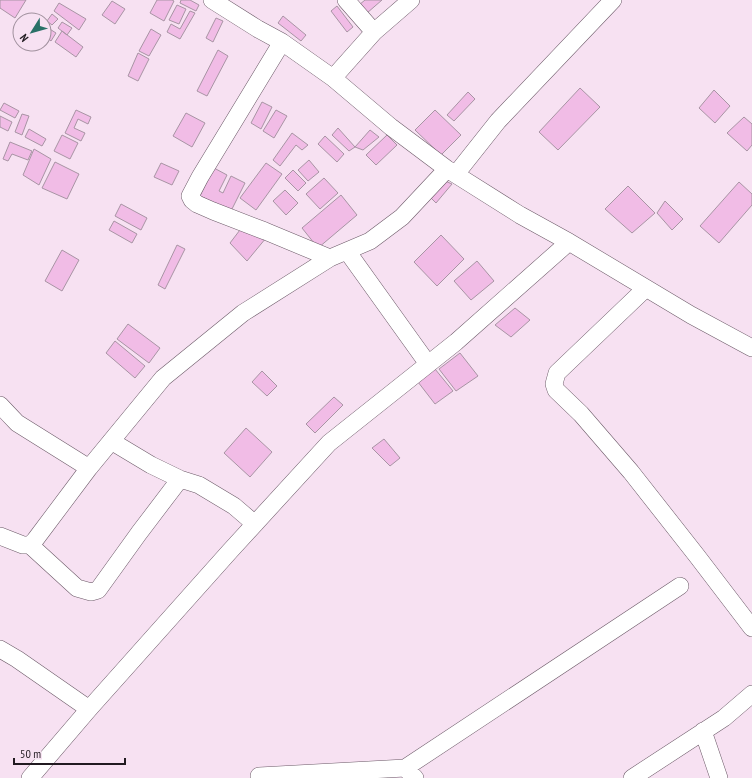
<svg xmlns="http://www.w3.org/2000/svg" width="752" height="778" viewBox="0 0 752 778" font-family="'PT Sans Narrow',sans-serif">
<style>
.building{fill:#f1bce6;stroke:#a894a4}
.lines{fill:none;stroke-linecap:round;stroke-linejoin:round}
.street-casing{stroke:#6c5a68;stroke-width:18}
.street{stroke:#fff;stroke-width:17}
</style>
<rect width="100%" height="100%" fill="#f7e1f2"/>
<path class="building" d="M0 0H26L15 18 0 8Z
M157 0H172L174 1 164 21 150 13Z
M181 0H190L199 5 196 11 180 3Z
M365 0H382L367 13 359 5Z
M112 1 125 9 115 24 102 15Z
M59 3 86 19 79 30 54 11Z
M177 5 186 9 179 24 169 20Z
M337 6 353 27 347 32 331 11Z
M190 11 195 13 180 39 167 32 171 24 180 29Z
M52 14 58 19 52 25 47 21Z
M283 16 306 35 301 41 278 23Z
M216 18 223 21 213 42 206 38Z
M62 22 72 28 67 35 58 28Z
M45 26 56 33 51 41 44 35V27Z
M151 29 161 35 149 56 139 51Z
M62 31 83 47 76 57 55 42Z
M218 50 228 56 207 96 197 91Z
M138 53 149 59 138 81 128 76Z
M580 88 600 107 558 150 539 132Z
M714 90 730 106 715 123 699 108Z
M468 92 475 99 454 121 447 115Z
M262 102 272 107 261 129 251 123Z
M4 103 19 111 15 118 0 110Z
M76 110 91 117 88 124 78 119 74 128 85 133 81 141 65 133Z
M276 110 287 116 274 138 263 131Z
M435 110 461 135 441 155 415 130Z
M186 113 205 123 192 147 173 136Z
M22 114 29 116 22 135 15 132Z
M0 116 12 122 8 131 0 127Z
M744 117 752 124V145L747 151 727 133Z
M338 128 355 147 349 151 332 135Z
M29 129 46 139 42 146 25 137Z
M370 130 379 137 363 150 355 147Z
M292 133 308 145 302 150 296 145 280 166 273 160Z
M62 135 78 143 70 159 54 151Z
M387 135 397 145 376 165 366 155Z
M325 136 344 154 337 162 318 144Z
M10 142 32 151 28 160 12 154 8 161 3 159Z
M34 149 51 159 39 185 23 175Z
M309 160 319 172 308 181 298 170Z
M55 162 79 174 67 199 42 188Z
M161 163 179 171 172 185 154 177Z
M266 163 282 174 256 210 240 198Z
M214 168 227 175 219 191 223 193 231 176 245 183 231 211 200 196Z
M293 170 306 183 298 191 285 178Z
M324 178 338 193 320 209 306 194Z
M443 180 452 184 436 203 429 196Z
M739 182 752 194V205L719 243 700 226Z
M628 186 655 213 632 233 605 209Z
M285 190 298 203 286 215 273 201Z
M341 195 357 215 318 248 302 228Z
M665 201 683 219 672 230 657 213Z
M121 204 147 218 141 230 115 216Z
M114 221 137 234 132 243 109 230Z
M243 226 266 238 247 261 230 243Z
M441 235 464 259 437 286 414 262Z
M177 245 185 249 165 289 158 285Z
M62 250 79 260 62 291 45 281Z
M477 261 494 281 471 300 454 281Z
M515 308 530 320 511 337 495 325Z
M128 324 160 348 149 363 117 339Z
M115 341 145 366 135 378 106 353Z
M460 353 478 376 456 391 439 369Z
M435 369 453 391 435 404 418 382Z
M262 371 277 386 267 396 252 382Z
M334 397 343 405 315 433 306 424Z
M246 428 272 452 250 477 224 453Z
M384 439 400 458 390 466 372 448Z"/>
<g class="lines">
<g class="street-casing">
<path id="street" d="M212 0 258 29 282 42 333 78 391 127 447 169 520 215 569 242 691 315 752 348
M346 0 374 32
M282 42 200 177 190 196 192 200 197 204 213 211 265 231 330 258
M333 78 374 32 411 0
M456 174 498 121 613 0
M347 251 428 364
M646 288 557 373 554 384 556 390 581 414 631 472 697 556 752 628
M0 405 17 423 89 468
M111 441 151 465 180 479 199 485 234 506 255 524
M0 536 23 545H30L35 540 89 468 163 378 243 313 330 258 370 241 402 217 447 169
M30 545 77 588 91 592 98 590 139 533 180 479
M0 649 17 659 89 709
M703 731 719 778
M405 768 680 586
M259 776 405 768 415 778
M30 778 89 709 230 551 329 443 456 342 569 242
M632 778 724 718 752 694"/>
</g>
<use href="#street" class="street"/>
</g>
<g transform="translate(32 32) rotate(233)"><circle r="19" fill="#f7e1f2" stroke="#a1919e"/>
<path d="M0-3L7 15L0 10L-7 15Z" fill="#297067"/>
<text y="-6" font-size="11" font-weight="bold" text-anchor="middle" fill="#211a20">N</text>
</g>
<path d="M14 758v6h111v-6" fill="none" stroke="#211a20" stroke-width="2"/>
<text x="20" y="758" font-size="12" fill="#211a20" stroke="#f7e1f2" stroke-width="3" paint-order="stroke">50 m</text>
</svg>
